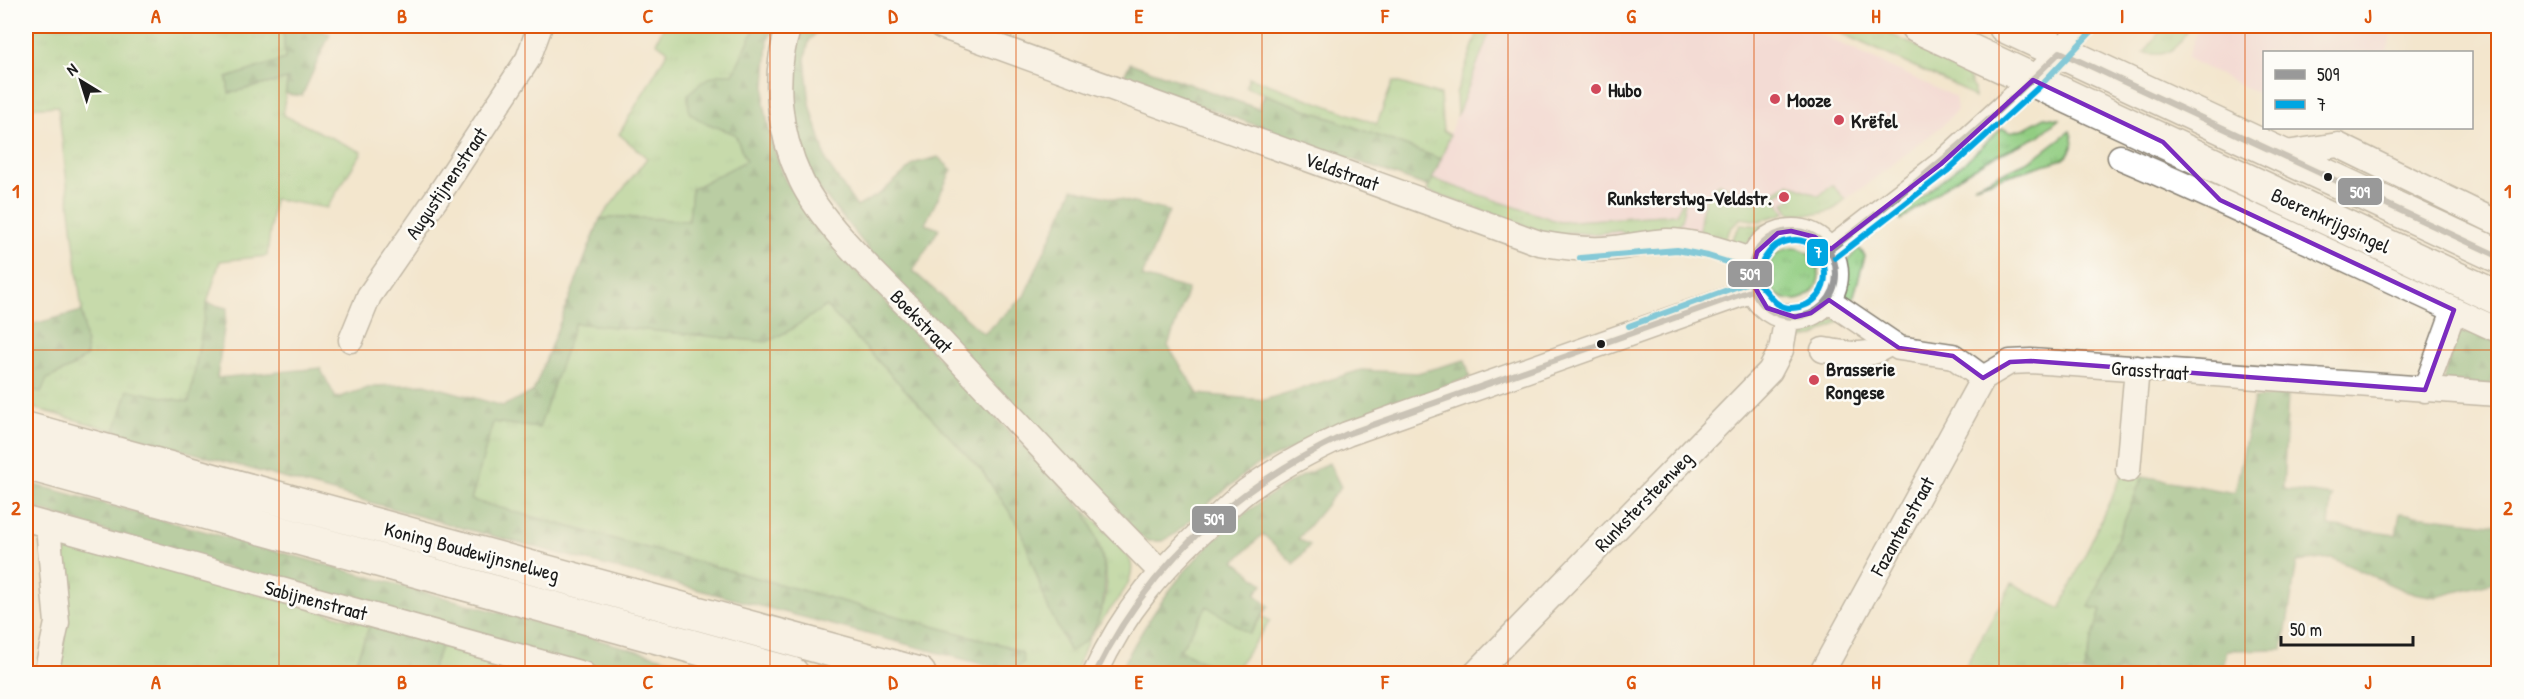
<svg xmlns="http://www.w3.org/2000/svg" width="2524" height="699" viewBox="0 0 2524 699" font-family="'Patrick Hand',sans-serif">
<style>
.built{fill:#f4cfdc}
.grass{fill:url(#grass-tufts);stroke:#57744f;stroke-width:1.5}
.forest{fill:url(#forest-firs);stroke:#486646;stroke-width:1.5}
.lines{fill:none;stroke-linecap:round;stroke-linejoin:round}
.minor-casing{stroke:#888174;stroke-width:27}
.highway-casing{stroke:#888174;stroke-width:36}
.minor{stroke:#fff;stroke-width:24}
.highway{stroke:#fff;stroke-width:33}
.bus-1-casing{stroke:#fdfcf7;stroke-width:10}
.bus-2-casing{stroke:#fdfcf7;stroke-width:10}
.bus-1{stroke:#999;stroke-width:6}
.bus-2{stroke:#00a6e2;stroke-width:6}
.marked{fill:none;stroke:#7b2cbf;stroke-width:4.5;stroke-linejoin:round}
.grid{fill:none;stroke:#de560d;stroke-width:1.5;stroke-opacity:0.55}
.poi-dot{fill:#d1495b;stroke:#fdfcf7;stroke-width:2}
.bus-dot{fill:#1c1c1c;stroke:#fdfcf7;stroke-width:2}
.labels{text-anchor:middle;dominant-baseline:central;stroke-width:5;stroke-linejoin:round;paint-order:stroke}
.poi-label{font-size:20px;font-weight:bold;fill:#1c1c1c;stroke:#fdfcf7;text-anchor:start}
.street-label{font-size:20px;fill:#1c1c1c;stroke:#fdfcf7}
.line-badge{stroke:#fdfcf7;stroke-width:2}
.badge-label{font-size:16px;text-anchor:middle;font-weight:bold;fill:#fff}
.neatline{fill:none;stroke:#de560d;stroke-width:2}
.grid-label{font-size:20px;text-anchor:middle;font-weight:bold;fill:#de560d}
</style>
<defs>
<pattern id="grass-tufts" width="24" height="20" patternUnits="userSpaceOnUse" patternTransform="scale(1.5)"><rect width="24" height="20" fill="#92cd82"/><path d="M3 7l-1-3M5 7V3M7 7l1-3M15 17l-1-3M17 17v-4M19 17l1-3" fill="none" stroke="#7daf70"/></pattern>
<pattern id="forest-firs" width="22" height="20" patternUnits="userSpaceOnUse" patternTransform="scale(1.5)"><rect width="22" height="20" fill="#75b070"/><path d="M5 1l3.5 6h-7zM16 11l3.5 6h-7z" fill="#5f8e5b"/></pattern>
</defs>
<rect width="100%" height="100%" fill="#fdfcf7"/>
<filter id="ink" filterUnits="userSpaceOnUse"><feTurbulence type="fractalNoise" baseFrequency=".0167" numOctaves="2"/><feDisplacementMap in="SourceGraphic" scale="12" xChannelSelector="R" yChannelSelector="G"/><feConvolveMatrix kernelMatrix="1 2 1 2 8 2 1 2 1" color-interpolation-filters="sRGB"/></filter>
<filter id="wash" filterUnits="userSpaceOnUse"><feTurbulence type="fractalNoise" baseFrequency=".008" numOctaves="4" result="noise"/><feDisplacementMap in="SourceGraphic" scale="24" xChannelSelector="R" yChannelSelector="G"/><feGaussianBlur stdDeviation="1.35" result="paint"/><feColorMatrix in="noise" values="0 0 0 0 0 0 0 0 0 0 0 0 0 0 0 0 0 1.4 0 .05"/><feComposite in="paint" operator="in"/></filter>
<g filter="url(#wash)">
<rect width="100%" height="100%" fill="#f3e6cd"/>
<path class="built" d="M1492 26H1803L1955 97 1957 110 1943 125 1861 189 1838 203 1791 212 1742 218 1733 225 1723 241 1631 238H1545L1426 193Z
M2199 26H2394L2387 52H2264V97L2187 58Z"/>
<path class="grass" d="M26 26H283L285 59 227 78 229 93 287 79 283 115 362 152 327 208 274 199 267 256 220 261 207 303 189 403 128 390 115 431 26 406V388L41 392 47 379 74 366 87 355 58 106 26 108Z
M664 26H756L733 74 701 121 735 134 746 161 692 189 689 221 622 217 600 219 647 158 619 134 668 51 656 42Z
M1480 26H1492L1457 116 1456 94Z
M1825 26H1872L1956 64 1970 79 1974 89V98L1961 88Z
M2164 26H2188C2180 48 2168 58 2144 53Z
M1249 77 1377 124 1393 81 1440 95 1443 131 1450 135 1441 159 1246 87Z
M2045 117 2059 119 2039 136 1987 160 1953 181 1901 220 1897 216 1965 162 2002 128 2010 132 2025 128Z
M2070 131C2075 143 2073 151 2063 159L1974 186 2033 159Z
M1432 179 1560 222 1676 214 1688 190 1681 221 1673 233 1631 238 1620 231 1591 234 1567 232 1566 238 1557 237 1427 191Z
M1719 183 1758 201 1789 183 1819 196 1832 185 1845 199C1831 218 1810 214 1790 213L1784 203 1793 197 1788 189 1775 196 1785 213 1759 221 1741 218 1731 228 1723 242 1701 236C1698 218 1703 194 1719 183Z
M1741 224 1761 226 1767 224 1746 244H1729Z
M1859 248 1865 256 1851 306C1837 287 1842 263 1859 248Z
M1767 274a26 26 0 1 1 52 0a26 26 0 1 1-52 0Z
M826 306 982 471 1020 527 1047 605 1070 652C1080 639 1093 625 1101 610 1116 583 1097 535 1084 510 1097 523 1126 546 1131 563 1137 586 1102 616 1091 635 1085 646 1080 661 1075 673L1012 672 1023 662 1022 653 1006 646 471 500 493 422 539 428 574 323 767 341 790 330Z
M1825 317 1841 320 1814 337 1790 340 1801 325Z
M2123 472 2143 476 2089 607 2101 609 2083 673 1961 674 2012 583 2060 609Z
M73 542 370 625 351 673 54 674C73 639 61 593 58 555L64 547Z
M1207 606 1249 634 1262 616 1270 621 1233 673H1223L1180 650Z
M442 645 551 674H430Z"/>
<path class="forest" d="M283 26H308L330 34 302 96 286 94 287 79 229 93 227 78 285 59Z
M756 26H775L768 40 764 103 771 141 786 182 853 268 1084 510C1102 546 1113 583 1097 622 1095 626 1094 631 1091 635 1086 641 1076 647 1070 652L1047 605 1020 527 982 471 826 306 790 330 767 342 575 323 539 428 493 422 471 500 1006 646 1022 653 1024 662 1012 672 462 528 115 431 128 390 189 402 207 303 227 308 217 378 320 368 336 398 374 386 425 384 503 406 533 392 600 219 622 217 689 221 692 189 746 161 735 134 701 121 689 112 688 94C702 81 713 72 733 74Z
M796 26H858L820 28 809 41 805 59 810 104 827 163 857 207 881 193 915 163 938 157 952 170 925 224 939 229 913 271 984 334 1024 296 1073 189 1169 211 1142 277 1188 289 1168 346 1198 394 1264 400 1361 370 1417 373 1465 360 1470 377 1341 426 1255 466 1210 502 1175 534 1163 541H1148L1129 530 878 261 809 176 796 145 789 97Z
M1130 63 1259 109 1264 94 1441 159 1429 187 1123 78Z
M82 311 87 355 74 366 47 379 41 392 26 388V326Z
M2462 333H2477L2498 343 2491 385 2443 381 2456 337Z
M2288 393 2283 489 2332 496 2329 526 2396 535 2400 513 2498 525V581L2436 597 2407 592 2332 558 2297 562 2283 649 2227 650 2222 673H2083L2101 609 2089 607 2143 476 2235 493 2254 399Z
M1329 463 1341 487 1298 539 1310 545 1294 564 1263 534 1235 561 1263 584 1255 594 1269 606 1249 634 1207 606 1180 650 1223 673H1119C1158 596 1203 540 1276 491 1292 480 1311 472 1329 463Z
M26 482 718 673H606L163 550 26 505Z
M370 625 442 645 430 673 351 674Z"/>
</g>
<g filter="url(#ink)">
<g class="lines">
<g class="minor-casing">
<path id="minor" d="M789 26C772 77 778 131 801 180 823 227 885 282 922 321 1001 404 1079 490 1160 571
M941 26 1539 243C1561 247 1581 250 1603 249 1625 248 1646 242 1667 241 1696 241 1726 251 1752 261
M2280 154 2338 145 2498 223
M2120 157C2248 211 2372 273 2498 330
M1750 274a43 43 0 1 1 86 0a43 43 0 1 1-86 0Z
M1829 251 1941 164 2033 80 2084 26
M1828 300 1899 348 1953 356 1983 378
M351 340 369 296 438 196 528 59 540 26
M1823 350C1847 353 1870 360 1889 343
M2425 390 2454 310
M2128 470 2137 368
M26 519 583 674
M46 674 57 623 48 527
M1095 674C1124 610 1163 566 1214 520 1226 509 1238 496 1252 487 1282 465 1314 449 1347 434L1753 290
M1475 674 1770 371 1781 350 1787 316
M1821 674 1983 378 2010 362 2031 361 2498 394"/>
</g>
<g class="highway-casing">
<path id="highway" d="M1917 26 2498 298
M2005 26 2498 256
M26 429 919 674
M26 463 792 674"/>
</g>
<use href="#minor" class="minor"/>
<use href="#highway" class="highway"/>
<g class="bus-1-casing">
<path id="bus-1" d="M1750 274a43 43 0 1 1 86 0a43 43 0 1 1-86 0Z
M1829 251C1910 189 1988 124 2060 52L2498 256
M1095 674C1149 564 1237 485 1347 434L1753 290"/>
</g>
<g class="bus-2-casing">
<path id="bus-2" d="M1580 258 1677 250 1708 256 1753 270C1766 265 1766 245 1787 241 1832 231 1841 306 1792 308 1770 309 1767 283 1752 281L1629 326
M1835 258 1947 171 2039 87 2091 32"/>
</g>
<use href="#bus-1" class="bus-1"/>
<use href="#bus-2" class="bus-2"/>
</g>
</g>
<path d="M0 0H2524V699H0ZM2033 80 2163 142 2220 200 2454 310 2425 390 2031 361 2010 362 1983 378 1953 356 1899 348 1829 300 1811 313 1795 317 1767 308 1750 279 1757 252 1778 233 1791 231 1815 237 1831 249 1941 164Z" fill="#f3e6cd" fill-opacity=".55" fill-rule="evenodd"/>
<path class="marked" d="M2033 80 2163 142 2220 200 2454 310 2425 390 2031 361 2010 362 1983 378 1953 356 1899 348 1829 300 1811 313 1795 317 1767 308 1750 279 1757 252 1778 233 1791 231 1815 237 1831 249 1941 164Z"/>
<path class="grid" d="M279 26V674M525 26V674M770 26V674M1016 26V674M1262 26V674M1508 26V674M1754 26V674M1999 26V674M2245 26V674M26 350H2498"/>
<g class="poi-dot">
<circle cx="1596" cy="89" r="6"/>
<circle cx="1775" cy="99" r="6"/>
<circle cx="1839" cy="120" r="6"/>
<circle cx="1784" cy="197" r="6"/>
<circle cx="1814" cy="380" r="6"/>
</g>
<g class="bus-dot">
<circle cx="2328" cy="177" r="5"/>
<circle cx="1601" cy="344" r="5"/>
</g>
<g class="labels">
<g class="poi-label">
<text x="1608" y="89">Hubo</text>
<text x="1787" y="99">Mooze</text>
<text x="1851" y="120">Krëfel</text>
<text x="1772" y="197" text-anchor="end">Runksterstwg-Veldstr.</text>
<text x="1826" y="368">Brasserie<tspan x="1826" dy="23">Rongese</tspan></text>
</g>
<g class="street-label">
<text transform="translate(1342 171) rotate(20)">Veldstraat</text>
<text transform="translate(446 183) rotate(-56)">Augustijnenstraat</text>
<text transform="translate(2331 220) rotate(25)">Boerenkrijgsingel</text>
<text transform="translate(922 321) rotate(46)">Boekstraat</text>
<text transform="translate(2150 370) rotate(4)">Grasstraat</text>
<text transform="translate(1643 501) rotate(-46)">Runkstersteenweg</text>
<text transform="translate(1902 526) rotate(-61)">Fazantenstraat</text>
<text transform="translate(472 551) rotate(15)">Koning Boudewijnsnelweg</text>
<text transform="translate(316 600) rotate(15)">Sabijnenstraat</text>
</g>
</g>
<g class="line-badge">
<rect x="2337" y="177" width="46" height="29" rx="6" fill="#999"/>
<rect x="1806" y="238" width="23" height="29" rx="6" fill="#00a6e2"/>
<rect x="1727" y="260" width="46" height="28" rx="6" fill="#999"/>
<rect x="1191" y="505" width="46" height="29" rx="6" fill="#999"/>
</g>
<g class="badge-label">
<text x="2360" y="198">509</text>
<text x="1818" y="258">7</text>
<text x="1750" y="280">509</text>
<text x="1214" y="525">509</text>
</g>
<rect width="2524" height="699" fill="none" stroke="#fdfcf7" stroke-width="66"/>
<rect x="2263" y="51" width="210" height="78" fill="#fdfcf7" stroke="#a3a29f" stroke-width="1.5"/>
<rect x="2275" y="70" width="30" height="9" fill="#999999" stroke="#a3a29f" stroke-width="1.5"/>
<text x="2317" y="81" font-size="18" fill="#1c1c1c">509</text>
<rect x="2275" y="100" width="30" height="9" fill="#00a6e2" stroke="#a3a29f" stroke-width="1.5"/>
<text x="2317" y="111" font-size="18" fill="#1c1c1c">7</text>
<g transform="translate(81 81) rotate(322)" stroke="#fdfcf7" stroke-width="4.5" paint-order="stroke">
<path d="M0-4.5L10 22L0 15L-10 22Z" fill="#1c1c1c"/>
<text y="-9" font-size="16" font-weight="bold" text-anchor="middle" fill="#1c1c1c">N</text>
</g>
<path d="M2281 636v9h132v-9" fill="none" stroke="#1c1c1c" stroke-width="3"/>
<text x="2290" y="636" font-size="18" fill="#1c1c1c" stroke="#fdfcf7" stroke-width="4.5" paint-order="stroke">50 m</text>
<rect x="33" y="33" width="2458" height="633" class="neatline"/>
<g class="grid-label">
<text x="156" y="23">A</text>
<text x="402" y="23">B</text>
<text x="648" y="23">C</text>
<text x="893" y="23">D</text>
<text x="1139" y="23">E</text>
<text x="1385" y="23">F</text>
<text x="1631" y="23">G</text>
<text x="1876" y="23">H</text>
<text x="2122" y="23">I</text>
<text x="2368" y="23">J</text>
<text x="16" y="198">1</text>
<text x="2508" y="198">1</text>
<text x="16" y="515">2</text>
<text x="2508" y="515">2</text>
<text x="156" y="689">A</text>
<text x="402" y="689">B</text>
<text x="648" y="689">C</text>
<text x="893" y="689">D</text>
<text x="1139" y="689">E</text>
<text x="1385" y="689">F</text>
<text x="1631" y="689">G</text>
<text x="1876" y="689">H</text>
<text x="2122" y="689">I</text>
<text x="2368" y="689">J</text>
</g>
</svg>
